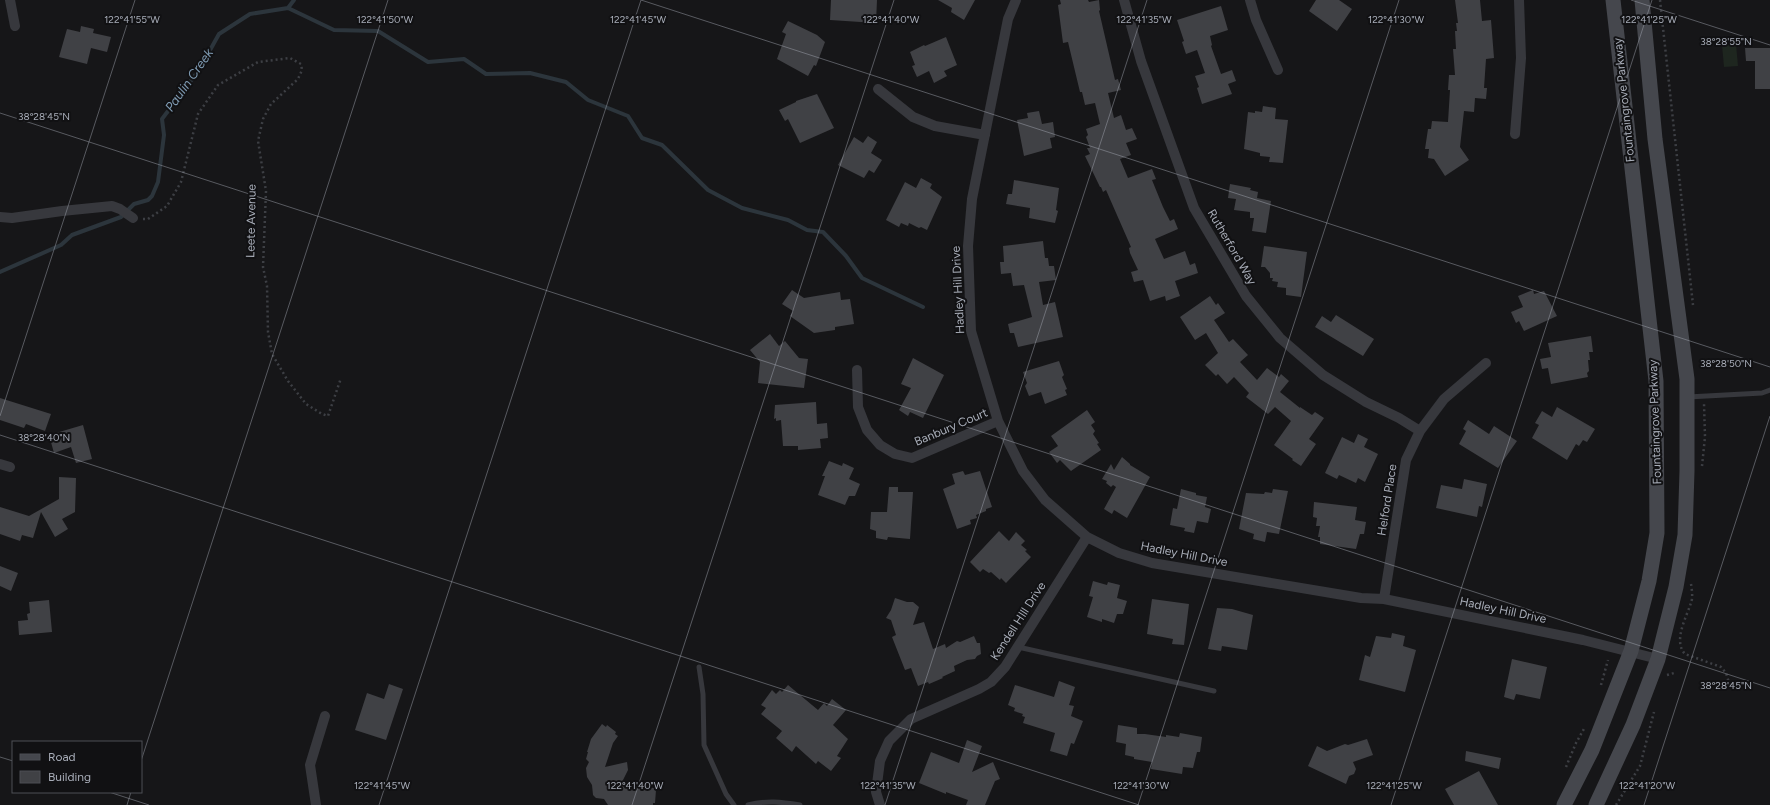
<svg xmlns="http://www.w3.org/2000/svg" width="1770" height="805" viewBox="0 0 1770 805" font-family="Figtree,sans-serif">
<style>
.green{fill:#1e261f}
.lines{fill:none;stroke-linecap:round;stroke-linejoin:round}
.stream{stroke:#2c353c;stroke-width:4}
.building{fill:#404145}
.path{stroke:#3d3f44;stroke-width:2.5;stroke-dasharray:2 3;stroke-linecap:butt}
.service{stroke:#37383d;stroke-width:5}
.minor{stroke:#37383d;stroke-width:10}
.secondary{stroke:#45474d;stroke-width:15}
.ticks{fill:none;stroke:#a8adb8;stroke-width:1;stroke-opacity:0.45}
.labels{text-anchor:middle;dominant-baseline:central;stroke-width:4;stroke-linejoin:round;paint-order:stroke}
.street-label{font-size:12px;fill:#a8adb8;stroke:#111113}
.water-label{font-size:13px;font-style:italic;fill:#7f9bb3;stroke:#111113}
.ticks-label{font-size:10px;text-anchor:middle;fill:#a8adb8;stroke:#111113;stroke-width:4;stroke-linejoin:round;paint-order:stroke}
</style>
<rect width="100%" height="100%" fill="#161618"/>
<path class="green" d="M1736 44 1738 66 1724 67 1722 45Z"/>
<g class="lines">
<path class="stream" d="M288 8 334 30 378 31 428 62 464 59 486 74 530 73 566 82 588 100 628 116 642 138 662 145 708 190 742 208 788 220 807 230 823 232 846 256 862 278 923 307
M288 8 294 0
M0 272 61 245 72 235 121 217 134 204 148 200 152 196 158 182 164 135 162 119 199 70 219 34 250 14 288 8"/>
</g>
<path class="building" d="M831 0H877L876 23 830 20Z
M938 0H975L964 20 951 12 952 8Z
M1060 0H1088L1089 2 1099 0 1100 10 1099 11 1115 80 1118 79 1121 90 1108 93 1114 118 1121 115 1126 130 1132 128 1137 139 1126 143 1131 155 1120 159 1128 178 1152 169 1156 179 1152 180 1163 207 1170 221 1174 219 1178 229 1155 239 1164 259 1185 251 1190 265 1195 263 1198 273 1175 281 1180 296 1166 301 1165 296 1150 301 1143 280 1134 282 1131 272 1138 270 1130 253 1129 248 1131 247 1106 190 1103 192 1101 187H1100L1085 156 1090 154 1087 148H1090L1086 137 1088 135 1086 129 1100 124 1095 103 1085 105 1082 92H1080L1068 42 1063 43 1058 5 1061 4Z
M1316 0H1339L1352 9 1337 31 1309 11Z
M1455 0H1480L1482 21 1491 20 1494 58 1486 59 1484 88H1487L1486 99 1475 98 1474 112 1464 111 1460 147 1469 160 1445 176 1434 159 1428 158 1429 149H1425L1428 129H1431L1432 121 1448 122 1450 90H1448L1449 75H1455L1453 49H1456L1455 31H1457L1456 23H1458Z
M1221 6 1228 30 1210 36 1212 45 1211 46 1221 74 1232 70 1236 81 1228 84 1232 94 1202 104 1197 88 1199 87 1195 76 1205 73 1197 50 1186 54 1182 42 1184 41 1177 20Z
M788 21 817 35 825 42 816 66 814 65 808 76 777 59 786 34 782 32Z
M81 26 94 29 93 33 111 37 107 52 91 48 87 64 59 57 67 29 80 32Z
M946 37 957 65 944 71 947 76 934 83 929 71 917 77 912 66 915 65 910 52 924 45 925 46Z
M1745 48H1770V89H1755V61H1746Z
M817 94 834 128 800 143 788 119 785 121 779 110 796 102V101Z
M1263 106 1276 108 1275 119 1288 120 1283 163 1269 162 1270 157 1260 156V153L1244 149 1248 112 1255 113V111L1262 112Z
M1039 111 1042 124 1053 122 1055 137 1050 138 1052 148 1024 156 1017 120 1028 118 1027 113Z
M868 136 877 142 871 153 882 160 874 173 869 170 864 178 838 165 854 137 863 143Z
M921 178 932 184 930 188 942 197 927 230 921 227 919 228 909 223 908 226 901 223 899 227 886 220 905 182 916 188Z
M1014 180 1059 188 1056 210 1058 211 1055 223 1029 218 1030 208 1006 204 1008 194H1012Z
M1230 184 1251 188 1250 190 1258 192 1257 198 1271 201 1266 233 1252 231 1254 218H1250V212L1234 210 1236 199 1228 198Z
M1043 241 1045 258H1048L1049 266H1054L1056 280 1039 282 1043 305 1055 302 1063 337 1018 347 1014 333H1010L1008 324 1032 317 1024 285 1013 286 1011 273 1001 274 1000 262H1004L1003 246Z
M1264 246 1307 252 1301 297 1286 295V288L1277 287 1278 282 1272 281 1273 278H1270V273L1265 267H1261Z
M792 290 804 298 840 292 841 300 850 299 854 324 835 327V330L814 333 790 316 793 311 782 304Z
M1533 290 1534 294 1544 291 1557 316 1524 331 1519 321 1516 323 1511 312 1523 307 1518 296Z
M1210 296 1216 305 1218 303 1225 313 1214 320 1229 342 1233 339 1248 355 1240 362 1257 380 1267 368 1279 377 1281 374 1289 381 1280 392 1300 408V407L1312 415 1315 412 1324 418 1309 439 1316 444 1301 466 1292 460 1293 459 1274 445 1291 421 1275 407 1268 414 1246 397 1249 393 1234 377 1227 384 1218 374 1216 376 1205 365 1218 353 1206 333 1195 340 1180 317Z
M1336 315 1374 339 1363 356 1315 327 1322 316 1331 322Z
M770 334 779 346 785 341 799 358 808 359 804 388 758 383 760 362 750 350Z
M1591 336 1593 352H1589L1590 360H1588L1589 371 1587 373 1588 377 1551 384 1548 368 1542 369 1540 359 1551 357 1548 343Z
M913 358 944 375 923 418 910 412 908 416 899 410 911 388 901 384Z
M1059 361 1064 375 1062 377 1067 389 1065 390 1067 395 1045 404 1041 392 1029 396 1025 386 1027 383 1023 372Z
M0 398 51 414 45 431 26 424 24 428 0 420Z
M816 402 817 424 827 423 828 438 820 439 821 448 798 450V446H783L781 420 776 421V418L774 419 775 405Z
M1557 407 1595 429 1587 442 1583 440 1579 446 1576 444 1567 460 1532 438 1539 425 1535 423 1542 411 1552 417Z
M1087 410 1095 422 1091 425 1095 431 1093 434 1099 443 1097 444 1101 450 1071 471 1060 460 1057 463 1049 452 1058 446 1051 436Z
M1468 420 1489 434 1494 426 1517 441 1498 468 1459 444 1466 431 1463 429Z
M83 425 92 459 76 463 71 447 54 453 49 435Z
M1358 434 1368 439 1364 447 1378 454 1365 482 1358 478 1356 483 1339 475 1337 479 1325 473 1342 437 1354 443Z
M1122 457 1130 464V465L1150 477 1127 518 1114 510 1112 514 1104 509 1116 487 1113 485 1111 487 1106 483 1107 481 1102 479 1111 464 1114 470Z
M829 461 842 466 843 463 854 468 849 479 860 484 855 496H849L845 505 818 495 825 476H822Z
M963 471 965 475 980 471 992 507 986 509V511L976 515 977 518 970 520 971 524 957 529 943 489 955 484 952 474Z
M59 477 76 478 75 512 62 519 68 529 55 537 41 512 33 538 22 535 20 541 0 534V507L29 516 59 499Z
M1464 479 1487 484 1482 507 1479 506 1477 517 1436 508 1441 485 1462 489Z
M889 487H898V492H913L910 539 888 537 887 540 876 538V531L870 529 871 512H887Z
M1181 489 1196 493V495L1207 497 1205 507 1211 509 1208 523 1197 521 1194 533 1184 531 1185 528 1170 525 1173 508 1177 509Z
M1273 489 1288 491 1279 534 1267 532 1265 542 1253 539 1254 534 1239 529 1246 493 1264 494 1265 492 1272 493Z
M1314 502 1357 507 1355 520 1366 522 1364 534H1360L1356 549 1320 544V537H1318L1320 526H1316L1317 518 1313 517Z
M999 531 1009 541 1016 532 1025 541 1021 545 1027 550 1025 551 1031 557 1006 583 1001 578 1000 580 991 572 989 573 983 569 980 572 970 562Z
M0 566 18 573 11 591 0 586Z
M1093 581 1107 585 1108 582 1120 585 1117 598 1127 601 1123 614H1117L1114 623 1102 619V622L1087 617 1093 597 1089 596Z
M895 598 907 602H913L919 607 913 625 924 622 933 649 945 644 946 648 957 641 960 642 974 636 977 643H980L981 654 977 656 975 659 967 660 954 666 955 671 942 677 943 678 929 684 928 682 918 686 911 668 905 670 892 637 896 635 891 620 886 618 891 610Z
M1152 599 1189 604 1184 645 1172 644 1173 639 1147 634Z
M49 600 52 632 19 635 18 621 28 620 27 614 30 613 29 602Z
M1217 608 1232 609 1253 615 1247 650 1222 646 1221 651 1208 649Z
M1392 633 1405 636 1403 646 1416 650 1405 692 1359 680 1365 655 1370 657 1376 636 1391 638Z
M1512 659 1547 667 1540 699 1516 694 1514 700 1504 697Z
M1059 681 1075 687 1069 705 1074 706 1071 716 1083 721 1074 744 1071 743 1067 756 1050 751 1055 733 1023 723 1025 717 1022 716 1023 714 1014 711 1015 708 1008 705 1015 685 1054 697Z
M389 684 403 689 386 740 355 730 367 693 384 699Z
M788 685 818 710 824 703 827 706 832 699 846 710 833 725 848 739 837 756 841 758 831 771 818 761 816 764 796 746 792 752 776 738 782 731 761 714 766 708 761 705 772 690 776 694 780 690 782 692Z
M602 724 606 727 607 725 616 732 615 734 618 736 613 743 605 767 627 762 628 770 621 784 654 788V790H656L655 803H653V805H608L604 799 596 798 593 795 592 785 587 777 586 768 589 762 586 759 588 752H587L591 739Z
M1118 725 1137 728V734H1145L1166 737V735L1179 737 1180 733 1202 737 1200 752H1197L1193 768 1183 767 1182 774 1151 769 1152 762 1134 759V757L1125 755 1126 744 1116 742Z
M1367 739 1373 755 1353 762 1356 769 1354 774 1349 776 1346 784 1308 766 1317 746 1327 751 1345 744 1348 745Z
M967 740 982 746 972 772 993 762 1000 779 995 781 985 805H966L968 800 946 792V794L919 783 931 752 959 763Z
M1466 751 1501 758 1499 769 1465 761Z
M1479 771 1498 805H1454L1445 789Z"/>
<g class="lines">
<path class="path" d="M1660 0 1693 305
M143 219H148L167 206 181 182 198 114 218 85 258 62 290 58 301 64 302 70 298 79 271 104 263 119 258 141 266 191 263 267 267 286 268 332 272 354 288 381 306 404 322 414 328 416 341 378
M1702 466 1705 437 1704 403
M1691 584C1692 590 1693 598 1691 603 1686 618 1673 641 1685 654L1721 667 1726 673 1730 686
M1667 675 1674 673
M1601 685 1608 660
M1566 767 1576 743 1585 727
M1616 805 1640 766 1654 712"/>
<path class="service" d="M1688 397 1762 393 1770 390
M1018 647 1214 691
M699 667 703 694 704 745 726 794 734 805
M748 805C766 800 782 802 800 805"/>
<path class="minor" d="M10 0 15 26
M1016 0 1008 19 972 199 968 246 971 331 998 421 1023 471 1045 500 1087 537 1119 553 1152 563 1361 598 1384 599 1583 640 1658 659
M1124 0 1141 61 1194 208 1246 296 1280 338 1323 375 1366 402 1399 418 1420 431
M1250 0 1256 20 1278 70
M878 89 913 117 935 126 985 135
M1515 134 1521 58 1519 0
M0 217 12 218 62 211 112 206 120 209 133 218
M857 370 858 407 867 430 880 445 895 454 912 458 998 421
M0 464 10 467
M1384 599 1406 460 1420 431 1444 399 1486 363
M316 805 310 765 325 716
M880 805 876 792 880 761 889 741 911 719 979 689 991 682 1005 667 1087 537"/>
<path class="secondary" d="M1564 805 1592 750 1631 651 1649 581 1657 533 1656 381 1613 0
M1596 805 1633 725 1658 659 1676 587 1685 535 1687 471V379L1655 139 1642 0"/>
</g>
<path class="ticks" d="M641 0 1770 367M1631 0 1770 45M0 113 1770 688M0 416 135 0M0 435 1139 805M0 757 13 761M141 761 388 0M109 792 149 805M127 805 131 792M379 805 641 0M632 805 894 0M885 805 1147 0M1138 805 1399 0M1391 805 1652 0M1644 805 1770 416"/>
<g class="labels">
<g class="street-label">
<text transform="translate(1624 100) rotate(-96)">Fountaingrove Parkway</text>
<text transform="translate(251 221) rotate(-89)">Leete Avenue</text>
<text transform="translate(1232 247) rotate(60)">Rutherford Way</text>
<text transform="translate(958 290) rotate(-93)">Hadley Hill Drive</text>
<text transform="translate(1655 422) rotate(-92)">Fountaingrove Parkway</text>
<text transform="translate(951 427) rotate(-23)">Banbury Court</text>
<text transform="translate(1387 500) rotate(-81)">Helford Place</text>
<text transform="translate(1184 554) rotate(11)">Hadley Hill Drive</text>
<text transform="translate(1503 610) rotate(12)">Hadley Hill Drive</text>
<text transform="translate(1018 621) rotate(-57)">Kendell HIll Drive</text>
</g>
<g class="water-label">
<text transform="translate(189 80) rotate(-55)">Paulin Creek</text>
</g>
</g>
<g class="ticks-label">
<text x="132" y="23">122°41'55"W</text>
<text x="385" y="23">122°41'50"W</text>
<text x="638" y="23">122°41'45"W</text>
<text x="891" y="23">122°41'40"W</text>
<text x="1144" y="23">122°41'35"W</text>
<text x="1396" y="23">122°41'30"W</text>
<text x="1649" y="23">122°41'25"W</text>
<text x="1726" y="45">38°28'55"N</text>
<text x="44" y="120">38°28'45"N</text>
<text x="1726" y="367">38°28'50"N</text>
<text x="44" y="441">38°28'40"N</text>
<text x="1726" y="689">38°28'45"N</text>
<text x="382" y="789">122°41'45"W</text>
<text x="635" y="789">122°41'40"W</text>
<text x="888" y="789">122°41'35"W</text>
<text x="1141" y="789">122°41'30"W</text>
<text x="1394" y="789">122°41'25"W</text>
<text x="1647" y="789">122°41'20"W</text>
</g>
<rect x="12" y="741" width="130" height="52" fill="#111113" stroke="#4d4f55"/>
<rect x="20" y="754" width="20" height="6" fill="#45474d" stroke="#4d4f55"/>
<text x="48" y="761" font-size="12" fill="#a8adb8">Road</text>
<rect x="20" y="771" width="20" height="12" fill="#404145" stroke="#4d4f55"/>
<text x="48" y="781" font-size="12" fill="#a8adb8">Building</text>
</svg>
